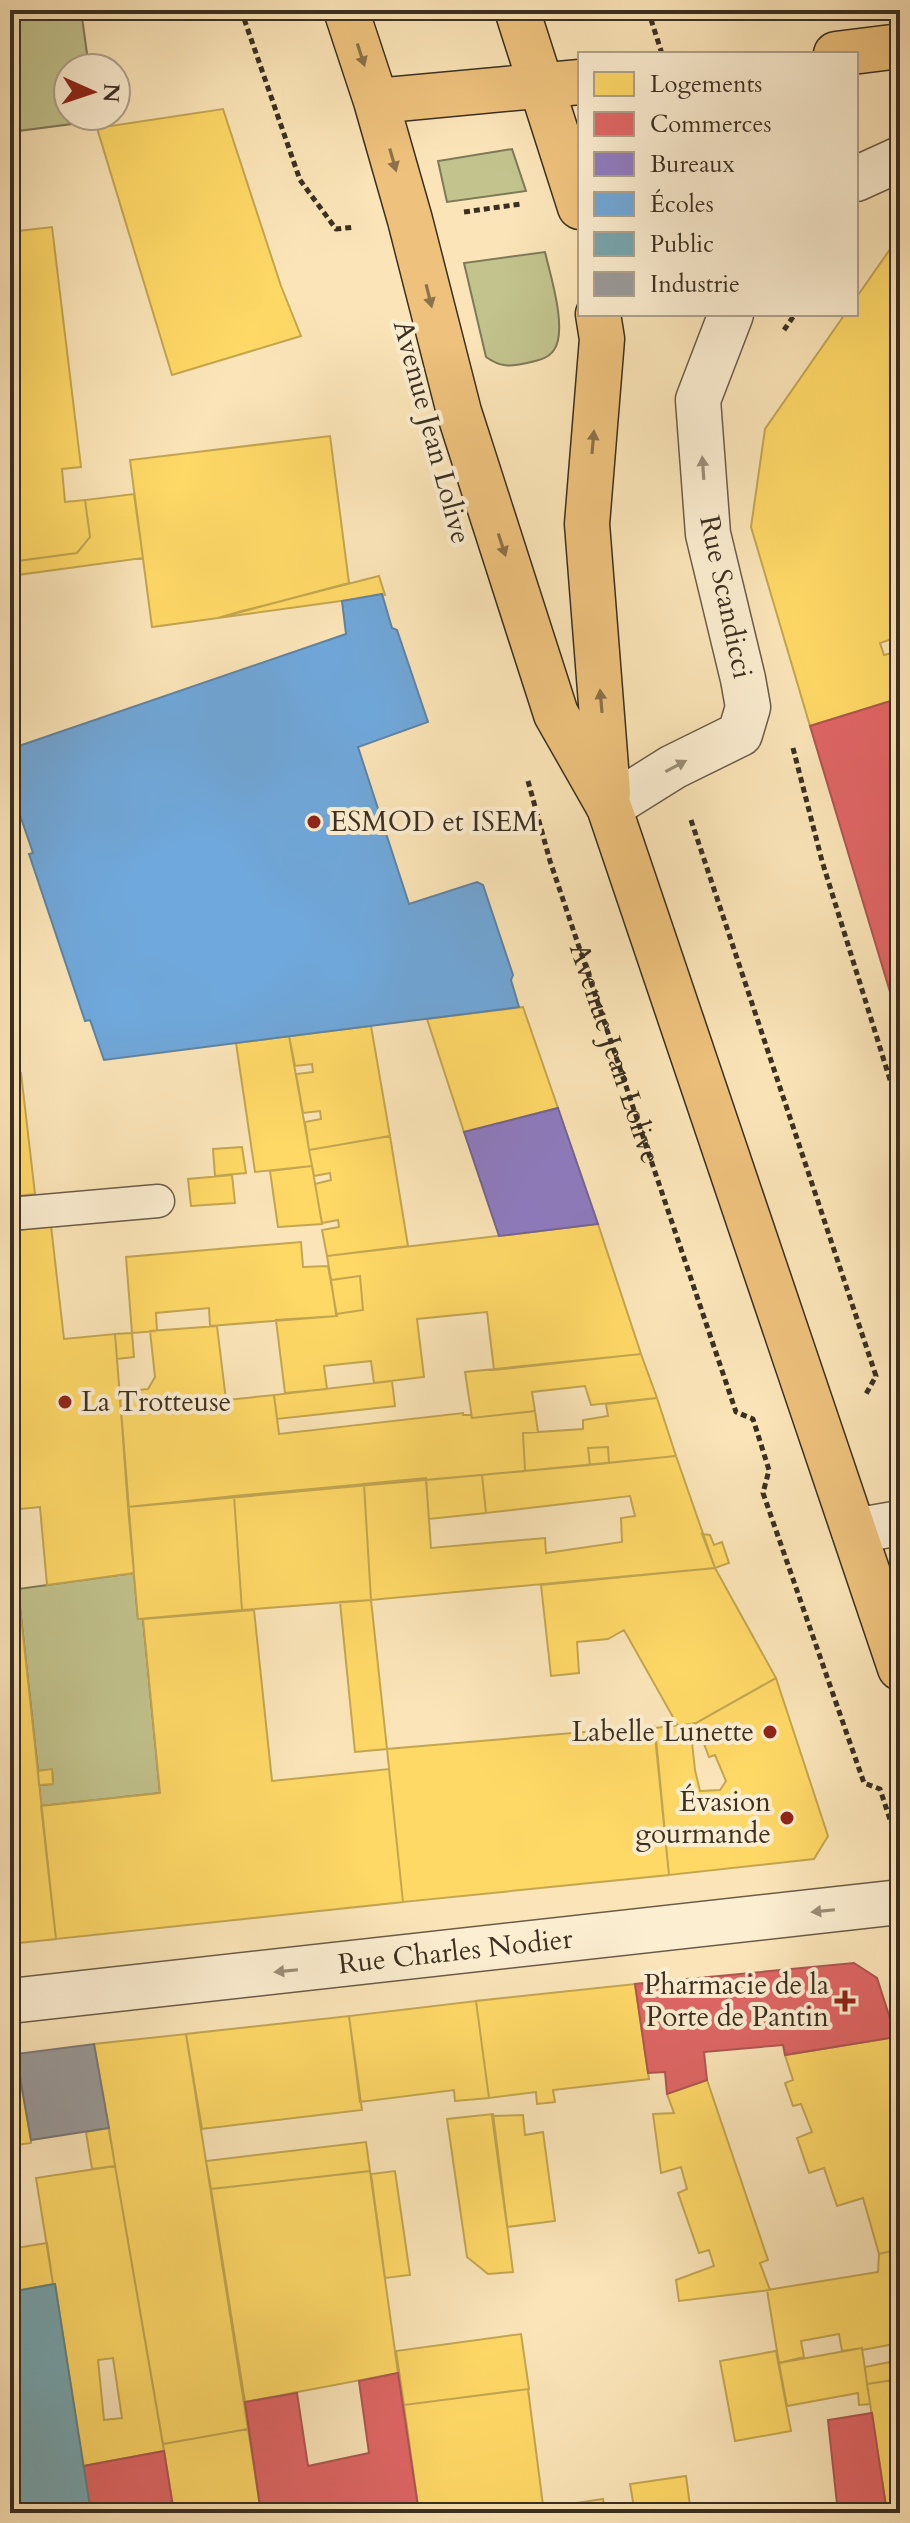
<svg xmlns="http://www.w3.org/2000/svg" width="910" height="2523" viewBox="0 0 910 2523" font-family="Cardo,serif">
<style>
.green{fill:#c2c38d;stroke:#7e7957;stroke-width:2}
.homes{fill:#ffd966;stroke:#c4a651;stroke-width:2;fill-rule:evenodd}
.shops{fill:#e06666;stroke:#ae5651;stroke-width:2}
.offices{fill:#8e7cc3;stroke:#756592;stroke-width:2}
.schools{fill:#6fa8dc;stroke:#5f84a4;stroke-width:2}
.public{fill:#76a5af;stroke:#648284;stroke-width:2}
.industry{fill:#999;stroke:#7d7975;stroke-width:2}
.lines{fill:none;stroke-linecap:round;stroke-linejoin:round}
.service-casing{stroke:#6b5c47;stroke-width:35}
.minor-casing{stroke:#6b5c47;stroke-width:47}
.primary-casing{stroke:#3b2f21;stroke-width:47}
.path{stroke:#3b2f21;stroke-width:5;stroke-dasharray:6 4;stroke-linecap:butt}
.service{stroke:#fceed1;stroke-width:32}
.minor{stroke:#fceed1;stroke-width:44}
.primary{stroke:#eec27c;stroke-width:44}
.oneway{fill:#8c714a}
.oneway2{fill:#9c8e79}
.poi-dot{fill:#8f2418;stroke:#fceed1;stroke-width:3}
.labels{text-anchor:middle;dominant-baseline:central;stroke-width:8;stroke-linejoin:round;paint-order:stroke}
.street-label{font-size:28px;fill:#3b2f21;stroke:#fceed1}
.poi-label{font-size:28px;fill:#3b2f21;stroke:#fceed1;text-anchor:end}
</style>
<rect width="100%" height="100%" fill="#fbe5b8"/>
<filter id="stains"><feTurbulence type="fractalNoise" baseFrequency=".0025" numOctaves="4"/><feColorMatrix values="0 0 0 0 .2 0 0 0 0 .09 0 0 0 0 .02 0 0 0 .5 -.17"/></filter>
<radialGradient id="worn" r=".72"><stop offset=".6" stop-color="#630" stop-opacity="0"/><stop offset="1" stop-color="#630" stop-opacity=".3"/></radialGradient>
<path class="green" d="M10 10H81L89 68H68V116H95V121L10 132Z
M512 149 526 191 447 202 438 161Z
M545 252C550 274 568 330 554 350 548 359 536 361 527 363 510 367 500 367 486 357L464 263Z
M134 1573 138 1619H143L160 1793 41 1806 39 1785 53 1784 52 1770 38 1771 18 1589Z"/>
<path class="homes" d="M223 109 281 286 301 336 172 375 97 128Z
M52 227 81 467 62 469 65 502 85 500 90 537 77 553 10 562V232Z
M900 235V499L897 512 900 522V636L880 643 884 655 900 651V698L810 726 751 527 765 429 845 314H856V298Z
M330 436 349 583 218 618 152 627 130 460Z
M134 494 143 558 10 576V562L77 553 90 537 85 500Z
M379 576 385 595 218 618 242 611Z
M523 1007 558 1108 464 1132 427 1019Z
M371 1026 390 1136 309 1150 305 1122 321 1119 320 1111 303 1113 296 1074 313 1072 312 1064 295 1066 289 1036Z
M289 1036 312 1166 255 1172 236 1043Z
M21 1073 35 1194 10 1197V1074Z
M390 1136 408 1246 327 1256 322 1230 339 1227 338 1220 322 1223 315 1184 331 1180 330 1173 314 1176 309 1150Z
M242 1147 246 1173 215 1176 213 1149Z
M312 1166 322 1224 278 1227 270 1171Z
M232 1175 235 1203 191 1206 188 1179Z
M598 1224 641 1354 494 1370 487 1312 417 1319 424 1377 374 1383 371 1361 324 1366 327 1389 285 1393 276 1320 337 1316 336 1314 363 1310 360 1276 331 1280 327 1256Z
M51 1226 64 1339 115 1334 134 1573 47 1585 40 1507 10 1510V1231Z
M301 1242 303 1267 328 1266 337 1316 210 1326 209 1308 156 1313 157 1331 132 1333 126 1257Z
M360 1276 363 1310 336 1314 331 1280Z
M217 1326 226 1400 121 1411 119 1392 148 1389 155 1377 150 1331Z
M132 1333 134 1357 117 1359 115 1334Z
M641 1354 657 1398 591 1405 585 1386 532 1392 535 1411 472 1418 465 1372Z
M392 1381 395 1406 277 1419 274 1395Z
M274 1395 279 1434 463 1413V1415H471L472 1418 535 1411 538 1432 523 1433 525 1471 128 1507 121 1411Z
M657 1398 676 1456 609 1463 608 1447 588 1448 590 1465 525 1471 523 1433 583 1429V1420L608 1416 606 1404Z
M608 1447 609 1463 590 1465 588 1448Z
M676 1456 715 1568 371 1600 364 1484 426 1478 431 1548 545 1538 546 1553 622 1542 621 1518 635 1516 630 1496 486 1513 482 1475Z
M482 1475 486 1513 429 1519 426 1480Z
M364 1484 371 1600 242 1610 234 1496Z
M234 1496 242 1610 138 1619 128 1507Z
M702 1534 710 1535 714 1545 722 1542 729 1563 715 1568Z
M715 1568 776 1678 696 1723 678 1726 624 1630 608 1639 577 1642 579 1673 551 1676 541 1585Z
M18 1589 56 1939 10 1944V1590Z
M371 1600 387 1749 355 1752 340 1602Z
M254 1610 272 1781 389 1769 403 1902 56 1939 41 1806 160 1793 143 1619Z
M776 1678 828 1836 814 1859 669 1875 655 1728 690 1724 695 1770 700 1791 720 1790 726 1781 715 1755 709 1757 696 1723Z
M654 1726 669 1875 403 1902 387 1749Z
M52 1769 53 1784 39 1785 38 1771Z
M635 1984 649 2079 553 2090 555 2102 537 2104 536 2092 489 2098 476 2001Z
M476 2001 489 2098 455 2101 454 2090 360 2102 349 2016Z
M349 2016 362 2110 202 2129 186 2034Z
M186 2034 248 2429 163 2444 94 2044Z
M896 2037 900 2050V2249L879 2254 863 2198 837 2206 824 2168 809 2173 797 2138 812 2132 801 2104 793 2106 785 2083 793 2080 785 2055Z
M10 2054H16L31 2140V2143L10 2146Z
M707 2080 768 2260 760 2263 770 2290 679 2301 676 2280 714 2266 709 2250 699 2253 678 2193 687 2189 681 2167 661 2173 653 2114 674 2113 667 2094Z
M493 2114 513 2272 488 2274 467 2257 447 2119Z
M523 2115 525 2135 543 2132 555 2221 507 2227 492 2116Z
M109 2128 115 2166 92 2169 86 2132Z
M366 2142 370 2171 211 2189 206 2161Z
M115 2166 164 2451 83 2466 55 2284H53L36 2178ZM113 2358 122 2418 104 2420 98 2360Z
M370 2171 398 2373 245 2402 211 2189Z
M395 2171 410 2275 385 2278 371 2174Z
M47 2243 53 2284 10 2292V2249Z
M900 2249V2343L862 2350V2348L842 2351 839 2334 801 2341 804 2357 779 2363 767 2290 878 2272 879 2254Z
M521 2334 529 2389 404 2405 396 2351Z
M862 2348 870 2404 859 2405 858 2393 787 2406 779 2363Z
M776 2351 791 2431 735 2441 720 2361Z
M900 2360V2379L867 2384 865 2367Z
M900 2379V2513H887L867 2384Z
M528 2389 544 2513H419L404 2405Z
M248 2429 261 2513H174L163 2444Z
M686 2476 691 2513H635L630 2484Z
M603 2499 605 2513H544L543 2508Z"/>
<path class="shops" d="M900 698V1025L810 726Z
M854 1963 877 1978 896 2037 785 2055 783 2045 704 2052 707 2080 667 2094 665 2072 648 2073 635 1984Z
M398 2373 419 2513H261L245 2402 297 2393 308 2466 369 2453 359 2381Z
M872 2413 887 2513H838L828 2420Z
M164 2451 174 2513H91L83 2466Z"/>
<path class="offices" d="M558 1108 598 1224 499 1236 464 1132Z"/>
<path class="schools" d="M382 594 392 628 397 630 428 722 358 747 409 904 477 882 483 885 513 975 511 980 519 1007 104 1060 90 1020 85 1021 29 854 33 853 10 786V749L346 634 342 601Z"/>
<path class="public" d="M55 2284 91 2513H10V2292Z"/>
<path class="industry" d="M94 2044 109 2128 31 2140 16 2054Z"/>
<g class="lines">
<g class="service-casing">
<path id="service" d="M10 1214 158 1201"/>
</g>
<g class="minor-casing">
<g id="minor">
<path d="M856 179 900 159"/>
<path d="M609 807 673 767 740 734 748 707 743 679 708 534 698 400 731 314"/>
<path d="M854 1531 900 1523"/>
<path id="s2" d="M10 2001 900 1902"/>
</g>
</g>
<g class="primary-casing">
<path id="primary" d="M346 10 376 101 410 220 459 412 556 714 609 807 900 1668
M517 10 580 207
M836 54 900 46
M376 101 580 82
M598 314 602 339 587 524 608 793"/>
</g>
<g class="path">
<path d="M241 10 300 180 336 229 355 227"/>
<path d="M648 10 662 54"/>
<path d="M464 212 521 204"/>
<path d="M784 330 795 314"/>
<path d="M793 748 822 861 900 1112"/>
<path id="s1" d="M528 781 550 861 736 1412 753 1419 769 1470 763 1493 864 1783 880 1789 900 1850"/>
<path d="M691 820 876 1376 866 1394"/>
<path d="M894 1419 900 1417"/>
</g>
<use href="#service" class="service"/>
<use href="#minor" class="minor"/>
<use href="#primary" class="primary"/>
</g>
<defs><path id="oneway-solid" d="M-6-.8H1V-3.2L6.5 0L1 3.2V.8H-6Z" transform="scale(2)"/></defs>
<g class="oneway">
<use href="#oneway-solid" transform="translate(361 55) rotate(72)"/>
<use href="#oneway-solid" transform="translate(393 160) rotate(74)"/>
<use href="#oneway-solid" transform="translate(429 296) rotate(76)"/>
<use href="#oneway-solid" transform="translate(593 442) rotate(-85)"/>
<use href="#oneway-solid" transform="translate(502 545) rotate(72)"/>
<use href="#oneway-solid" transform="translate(601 701) rotate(-95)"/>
</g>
<g class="oneway2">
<use href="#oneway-solid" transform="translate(703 468) rotate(-94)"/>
<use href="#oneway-solid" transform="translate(676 766) rotate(-28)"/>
<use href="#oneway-solid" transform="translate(823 1911) rotate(174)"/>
<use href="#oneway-solid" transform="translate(286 1971) rotate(174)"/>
</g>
<g class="poi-dot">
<circle cx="314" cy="822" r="8"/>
<circle cx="65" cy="1402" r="8"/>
<circle cx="770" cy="1732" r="8"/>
<circle cx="787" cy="1818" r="8"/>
<path d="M841 1989h8v8h8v8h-8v8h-8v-8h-8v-8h8z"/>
</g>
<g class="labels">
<g class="street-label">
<text transform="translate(432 432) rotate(75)">Avenue Jean Lolive</text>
<text transform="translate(726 597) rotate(78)">Rue Scandicci</text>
<text stroke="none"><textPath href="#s1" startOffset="286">Avenue Jean Lolive</textPath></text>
<text stroke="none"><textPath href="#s2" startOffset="448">Rue Charles Nodier</textPath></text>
</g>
<g class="poi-label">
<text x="330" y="822" text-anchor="start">ESMOD et ISEM</text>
<text x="81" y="1402" text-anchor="start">La Trotteuse</text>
<text x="754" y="1732">Labelle Lunette</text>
<text x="771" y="1802">Évasion<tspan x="771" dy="32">gourmande</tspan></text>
<text x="829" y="1985">Pharmacie de la<tspan x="829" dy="32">Porte de Pantin</tspan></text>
</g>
</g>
<rect width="910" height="2523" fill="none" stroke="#fbe5b8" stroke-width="40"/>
<rect x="12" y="12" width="886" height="2499" fill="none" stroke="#3b2f21" stroke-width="4"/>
<rect x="20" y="20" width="870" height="2483" fill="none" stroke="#3b2f21" stroke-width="2"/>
<rect x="578" y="52" width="280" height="264" fill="#fceed1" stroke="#afa28b" stroke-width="2"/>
<rect x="594" y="72" width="40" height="24" fill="#ffd966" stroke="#afa28b" stroke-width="2"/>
<text x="650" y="92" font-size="24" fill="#3b2f21">Logements</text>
<rect x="594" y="112" width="40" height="24" fill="#e06666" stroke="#afa28b" stroke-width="2"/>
<text x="650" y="132" font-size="24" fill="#3b2f21">Commerces</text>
<rect x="594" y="152" width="40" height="24" fill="#8e7cc3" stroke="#afa28b" stroke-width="2"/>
<text x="650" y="172" font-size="24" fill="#3b2f21">Bureaux</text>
<rect x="594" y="192" width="40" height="24" fill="#6fa8dc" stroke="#afa28b" stroke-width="2"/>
<text x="650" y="212" font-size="24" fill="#3b2f21">Écoles</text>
<rect x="594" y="232" width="40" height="24" fill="#76a5af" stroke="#afa28b" stroke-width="2"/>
<text x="650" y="252" font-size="24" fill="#3b2f21">Public</text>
<rect x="594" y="272" width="40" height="24" fill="#999999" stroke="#afa28b" stroke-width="2"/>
<text x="650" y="292" font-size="24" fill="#3b2f21">Industrie</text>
<g transform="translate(92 92) rotate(93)"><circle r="38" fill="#fceed1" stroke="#afa28b" stroke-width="2"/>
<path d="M0-6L14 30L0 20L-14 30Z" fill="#8f2418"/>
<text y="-12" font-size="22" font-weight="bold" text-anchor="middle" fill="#3b2f21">N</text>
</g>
<rect width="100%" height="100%" filter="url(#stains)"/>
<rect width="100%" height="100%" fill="url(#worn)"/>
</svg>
